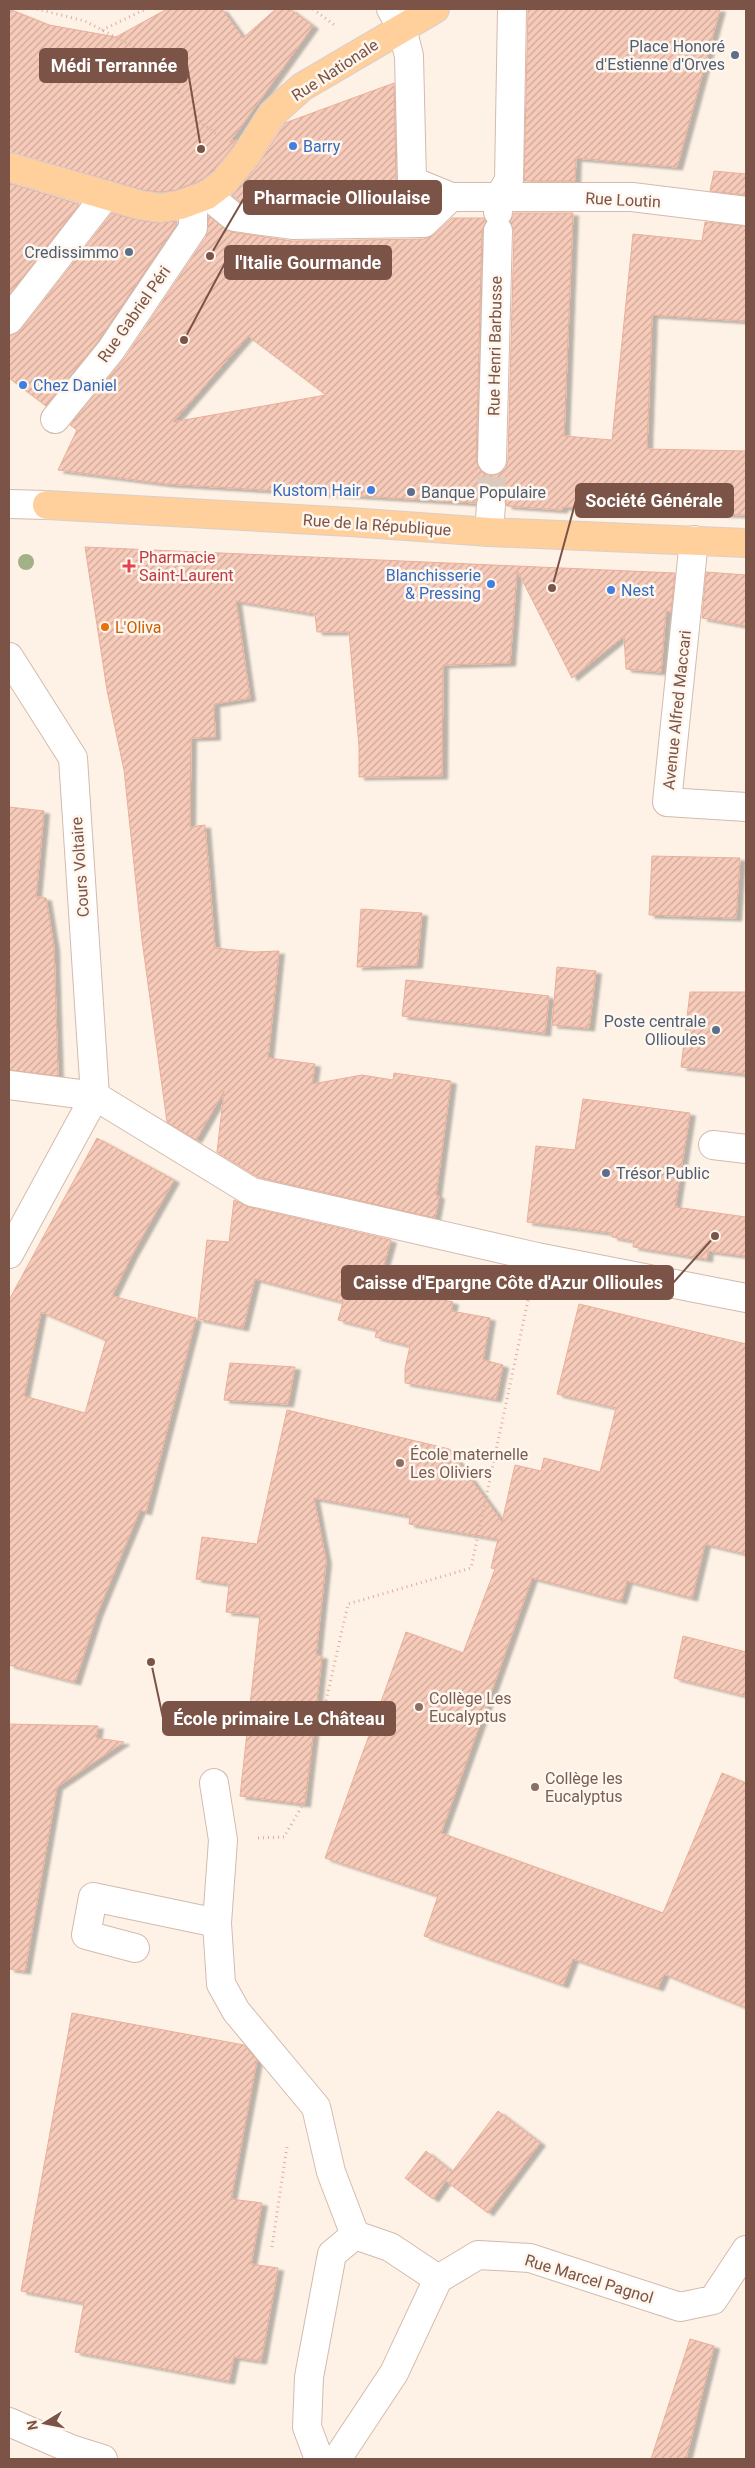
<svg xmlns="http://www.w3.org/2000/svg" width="755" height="2468" viewBox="0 0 755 2468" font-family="Roboto,sans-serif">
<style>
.building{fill:url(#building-hatch);stroke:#ebaf99;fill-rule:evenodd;filter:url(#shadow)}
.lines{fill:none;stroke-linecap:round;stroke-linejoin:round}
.minor-tunnel{stroke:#ddcabe;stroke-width:28;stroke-dasharray:28 14;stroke-linecap:butt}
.minor-casing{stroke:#d4baad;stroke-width:30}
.major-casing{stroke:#dacfcb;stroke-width:30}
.path{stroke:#dcae9d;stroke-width:3;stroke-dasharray:1 4;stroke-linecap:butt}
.minor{stroke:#fff;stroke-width:28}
.major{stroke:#ffcf9c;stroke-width:28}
.tree{fill:#a2b188}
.service-dot{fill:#5c6f8a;stroke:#fff6ee;stroke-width:2}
.shop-dot{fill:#3f7fe0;stroke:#fff6ee;stroke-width:2}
.health-dot{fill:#e0444e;stroke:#fff6ee;stroke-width:2}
.food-dot{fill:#e8710a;stroke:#fff6ee;stroke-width:2}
.education-dot{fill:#8d6e63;stroke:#fff6ee;stroke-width:2}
.labels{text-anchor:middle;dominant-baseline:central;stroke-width:5;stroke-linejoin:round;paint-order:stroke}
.service-label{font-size:16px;fill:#4e5e75;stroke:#fff6ee;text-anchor:end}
.street-label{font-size:16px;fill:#7b5447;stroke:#fff6ee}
.shop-label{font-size:16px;fill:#366cbe;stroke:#fff6ee;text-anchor:start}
.health-label{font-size:16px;fill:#be3a42;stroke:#fff6ee;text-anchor:start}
.food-label{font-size:16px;fill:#c56008;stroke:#fff6ee;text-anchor:start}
.education-label{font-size:16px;fill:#785e54;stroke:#fff6ee;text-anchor:start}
.leader{fill:none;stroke:#7b5447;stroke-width:2}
.callout-dot{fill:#7b5447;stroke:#fff6ee;stroke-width:2}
.callout{fill:#7b5447;stroke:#7b5447;stroke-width:2}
.callout-label{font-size:18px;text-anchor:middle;font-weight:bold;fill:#fff}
</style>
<defs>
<pattern id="building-hatch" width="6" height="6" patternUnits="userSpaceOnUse" patternTransform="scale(1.25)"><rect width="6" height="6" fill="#f7cbba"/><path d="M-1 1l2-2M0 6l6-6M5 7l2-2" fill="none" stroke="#cda799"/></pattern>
<filter id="shadow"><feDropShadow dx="5.5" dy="3" stdDeviation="1" flood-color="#0004"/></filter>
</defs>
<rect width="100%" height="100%" fill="#fef2e6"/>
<path class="building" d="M9 9 49 25 116 37 167 9H222L243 38 276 9H290L313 26 230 142 237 140 233 146 213 171 199 181 176 190 161 192 143 190 9 152Z
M528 9H720L677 167 576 158 575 181H524Z
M394 83 396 182 399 189 406 195 423 202 418 207 293 209 240 202 232 195 258 165 285 123Z
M714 171 746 174V195L710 191Z
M9 183 79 204 9 295Z
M112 213 138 220 159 223 177 221V223L98 341 46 406 9 378V335L15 334 21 330Z
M514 213H573L564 436 612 440 633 234 702 241 705 222 746 226V321L652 315 647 449 746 451V515L562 507V510L507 506 505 499 500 492 493 490 484 491 478 497 476 503 168 484 58 470 77 430 70 425 124 359 206 237 209 216 231 232 292 241 424 239 435 234 452 218H484L486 221 482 231 476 460 479 468 484 474 492 476 500 473 506 468 508 460 514 231 510 222ZM248 336 326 395 173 422Z
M85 547 675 573 671 612 666 611 661 672 626 669 624 636 572 678 517 570 510 663 443 665 442 776 359 777V746L349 632H317L315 614 236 601 250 698 214 704 215 737 191 738 190 827 205 825 215 948 254 952 279 951 268 1058 315 1064 312 1084 362 1075 393 1080 394 1073 451 1081 436 1195 439 1196 435 1218 258 1177 217 1152 224 1091 196 1140 167 1122 142 940 124 770 107 690Z
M706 572 746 575V626L702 618Z
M9 807 44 811 36 897 46 898 54 947 58 1076 9 1070Z
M652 856 740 858 736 918 649 915Z
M361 909 422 913 417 965 357 967Z
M557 967 596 971 589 1028 552 1025Z
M406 980 549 996 545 1033 402 1016Z
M690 992H746V1074L681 1067Z
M583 1099 690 1113 675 1207 746 1217V1256L708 1251 707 1259 633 1247 634 1241 612 1237V1233L527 1222 536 1146 575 1150Z
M97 1138 174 1180 132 1255 112 1296 196 1318 146 1512 140 1510 97 1614 75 1682 9 1665V1300ZM41 1312 106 1340 85 1413 24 1396Z
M234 1200 249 1207 391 1240 379 1282 410 1290 409 1293 453 1302 451 1311 490 1318 483 1360 503 1365 496 1399 405 1383V1368L410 1346 375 1337 377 1330 338 1320 343 1302 255 1279 243 1328 198 1319 207 1240 229 1242Z
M579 1304 746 1344V1554L705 1544 692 1598 627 1581 621 1601 532 1578 441 1833 663 1913 722 1773 746 1783V2008L664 1974 658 1988 573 1959 563 1985 424 1936 438 1896 325 1858 406 1632 463 1653 495 1569 491 1568 498 1539 409 1524 410 1516 314 1498 326 1561 316 1655 322 1656 305 1804 240 1796 260 1615 226 1612 229 1584 196 1579 202 1537 257 1544 287 1410 449 1449 502 1522 515 1465 541 1471 544 1458 600 1472 616 1408 557 1394Z
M230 1363 295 1367 288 1404 224 1400Z
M683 1636 746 1652V1696L674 1678Z
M9 1724 98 1726 96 1738 124 1742 57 1787 25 1971 9 1969Z
M72 2013 244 2045 257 2060 231 2199 262 2203 251 2264 278 2268 261 2361 234 2357 229 2381 75 2352 84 2303 21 2291Z
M498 2111 540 2143 488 2213 446 2181 433 2199 405 2178 426 2151 452 2172Z
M690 2339 714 2346 686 2459H651Z"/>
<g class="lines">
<path class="minor-tunnel" d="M491 505 492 460"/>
<g class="minor-casing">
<path id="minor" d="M391 9 402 28 409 56 412 181 451 197H499L509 180 512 9
M207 195 234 217 292 225 424 223 451 197
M498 212 499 197H632L746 211
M9 320 106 195
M55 419 111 350 193 228V201
M492 460 498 231
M9 504 47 505
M489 532 491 505
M694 540 667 802 746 807
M9 657 73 758 95 1096
M9 1085 95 1096 252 1192 537 1257 746 1298
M713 1145 746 1149
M9 1254 95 1096
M214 1783 223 1840 217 1923 221 1984 236 2011 316 2107 331 2172 355 2235
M135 1948 86 1935 93 1897 217 1923
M9 2422 71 2449 103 2459
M319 2459 307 2427 309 2377 332 2254 355 2235 390 2247 438 2279
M334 2459 339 2456 394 2373 438 2279 478 2255 530 2258 680 2307 713 2300 746 2250"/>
</g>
<g class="major-casing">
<path id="major" d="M9 167 140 205 161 208 180 205 207 195 224 182 246 155 272 114 302 87 435 9
M47 505 350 522 489 532 746 543"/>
</g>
<path class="path" d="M37 9 85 21 153 57 201 123 217 134
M313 9 337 27
M102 30 146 9
M258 1838 284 1837 302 1806 348 1604 471 1568 530 1291
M272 2247 287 2146"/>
<use href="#minor" class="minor"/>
<use href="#major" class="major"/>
</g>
<circle class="tree" cx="26" cy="562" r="8"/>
<g class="service-dot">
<circle cx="735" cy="55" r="5"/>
<circle cx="129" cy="252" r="5"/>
<circle cx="411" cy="492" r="5"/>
<circle cx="716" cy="1030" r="5"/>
<circle cx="606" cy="1173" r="5"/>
</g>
<g class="shop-dot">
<circle cx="293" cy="146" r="5"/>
<circle cx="23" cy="385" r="5"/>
<circle cx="371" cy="490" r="5"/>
<circle cx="491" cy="584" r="5"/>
<circle cx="611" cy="590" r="5"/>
</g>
<path class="health-dot" d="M126.5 558.5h5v5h5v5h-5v5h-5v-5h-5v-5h5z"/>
<circle class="food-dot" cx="105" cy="627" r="5"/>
<g class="education-dot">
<circle cx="400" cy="1463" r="5"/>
<circle cx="419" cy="1707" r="5"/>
<circle cx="535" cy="1787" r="5"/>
</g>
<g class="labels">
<g class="service-label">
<text x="725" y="46">Place Honoré<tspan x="725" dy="18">d'Estienne d'Orves</tspan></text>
<text x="119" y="252">Credissimmo</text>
<text x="421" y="492" text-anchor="start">Banque Populaire</text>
<text x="706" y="1021">Poste centrale<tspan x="706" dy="18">Ollioules</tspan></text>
<text x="616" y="1173" text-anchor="start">Trésor Public</text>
</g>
<g class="street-label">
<text transform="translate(335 70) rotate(-33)">Rue Nationale</text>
<text transform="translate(623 200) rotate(3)">Rue Loutin</text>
<text transform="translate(134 314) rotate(-55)">Rue Gabriel Péri</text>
<text transform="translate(495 346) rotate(-89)">Rue Henri Barbusse</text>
<text transform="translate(377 525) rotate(4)">Rue de la République</text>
<text transform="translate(677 710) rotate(-84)">Avenue Alfred Maccari</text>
<text transform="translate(80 867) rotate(-94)">Cours Voltaire</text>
<text transform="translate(589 2279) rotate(17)">Rue Marcel Pagnol</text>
</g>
<g class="shop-label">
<text x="303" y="146">Barry</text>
<text x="33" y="385">Chez Daniel</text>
<text x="361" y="490" text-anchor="end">Kustom Hair</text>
<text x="481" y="575" text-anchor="end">Blanchisserie<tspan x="481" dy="18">&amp; Pressing</tspan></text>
<text x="621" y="590">Nest</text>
</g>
<g class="health-label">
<text x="139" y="557">Pharmacie<tspan x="139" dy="18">Saint-Laurent</tspan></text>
</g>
<g class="food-label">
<text x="115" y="627">L'Oliva</text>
</g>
<g class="education-label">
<text x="410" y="1454">École maternelle<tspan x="410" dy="18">Les Oliviers</tspan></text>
<text x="429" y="1698">Collège Les<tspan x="429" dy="18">Eucalyptus</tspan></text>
<text x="545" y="1778">Collège les<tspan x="545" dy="18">Eucalyptus</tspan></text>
</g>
</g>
<path class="leader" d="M201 149L187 65M210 256L244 198M184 340L225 263M552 588L576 500M715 1236L673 1283M151 1662L163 1718"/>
<g class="callout-dot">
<circle cx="201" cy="149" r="5"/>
<circle cx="210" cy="256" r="5"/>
<circle cx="184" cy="340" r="5"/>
<circle cx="552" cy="588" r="5"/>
<circle cx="715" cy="1236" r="5"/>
<circle cx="151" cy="1662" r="5"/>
</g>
<g class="callout">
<rect x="40" y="49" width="147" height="33" rx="5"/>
<rect x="244" y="181" width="197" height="33" rx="5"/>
<rect x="225" y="246" width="166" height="33" rx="5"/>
<rect x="576" y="484" width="157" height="33" rx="5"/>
<rect x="342" y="1266" width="331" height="33" rx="5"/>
<rect x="163" y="1702" width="232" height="33" rx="5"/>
</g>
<g class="callout-label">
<text x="114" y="72">Médi Terrannée</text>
<text x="342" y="204">Pharmacie Ollioulaise</text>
<text x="308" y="269">l'Italie Gourmande</text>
<text x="654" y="507">Société Générale</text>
<text x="508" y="1289">Caisse d'Epargne Côte d'Azur Ollioules</text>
<text x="279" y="1725">École primaire Le Château</text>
</g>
<rect width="755" height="2468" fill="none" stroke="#7b5447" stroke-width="20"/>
<g transform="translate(45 2423) rotate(260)" stroke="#fff6ee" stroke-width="4" paint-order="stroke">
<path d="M0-4L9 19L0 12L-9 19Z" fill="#7b5447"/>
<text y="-8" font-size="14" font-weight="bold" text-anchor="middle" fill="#7b5447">N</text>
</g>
</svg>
